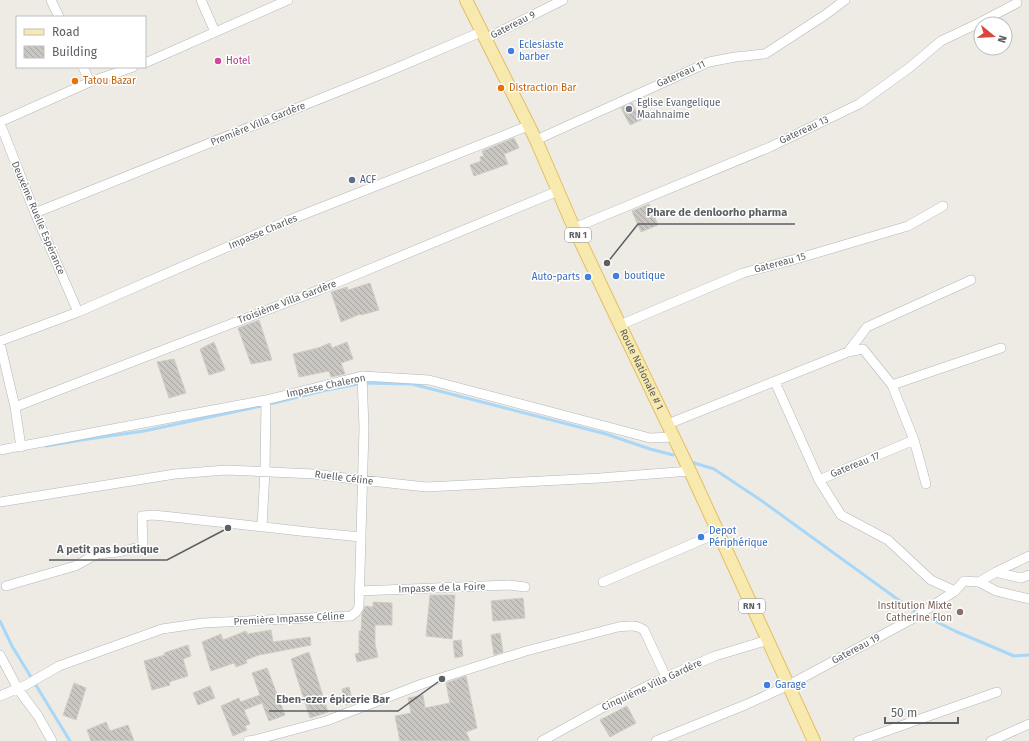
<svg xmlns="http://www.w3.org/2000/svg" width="1029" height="741" viewBox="0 0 1029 741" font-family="'Fira Sans',sans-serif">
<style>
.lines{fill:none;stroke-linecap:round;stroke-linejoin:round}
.stream{stroke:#a9d7f7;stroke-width:3}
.building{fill:url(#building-back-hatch);stroke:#d1ccc2}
.minor-casing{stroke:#b4b6ba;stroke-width:10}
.major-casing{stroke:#e5be65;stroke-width:14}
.minor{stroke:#fff;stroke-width:9}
.major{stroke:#f8eaae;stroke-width:12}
.shop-dot{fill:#3f7fe0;stroke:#fff;stroke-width:1.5}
.hotel-dot{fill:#d1479c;stroke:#fff;stroke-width:1.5}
.food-dot{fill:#e8710a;stroke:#fff;stroke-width:1.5}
.worship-dot{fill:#6b7280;stroke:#fff;stroke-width:1.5}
.service-dot{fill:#5c6f8a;stroke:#fff;stroke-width:1.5}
.education-dot{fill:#8d6e63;stroke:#fff;stroke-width:1.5}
.labels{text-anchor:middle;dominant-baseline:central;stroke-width:3;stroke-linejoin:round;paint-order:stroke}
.shield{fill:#fff;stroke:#8d8f92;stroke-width:1}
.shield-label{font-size:9px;font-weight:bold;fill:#5c5f63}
.street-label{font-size:10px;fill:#5c5f63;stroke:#fff}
.shop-label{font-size:10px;fill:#366cbe;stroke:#fff;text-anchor:start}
.hotel-label{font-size:10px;fill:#b23c85;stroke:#fff;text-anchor:start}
.food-label{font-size:10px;fill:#c56008;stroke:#fff;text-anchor:start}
.worship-label{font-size:10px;fill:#5b616d;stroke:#fff;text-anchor:start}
.service-label{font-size:10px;fill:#4e5e75;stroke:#fff;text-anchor:start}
.education-label{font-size:10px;fill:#785e54;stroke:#fff;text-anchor:end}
.leader{fill:none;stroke:#5c5f63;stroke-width:1.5}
.callout-dot{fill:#5c5f63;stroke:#fff;stroke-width:1.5}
.callout-label{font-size:11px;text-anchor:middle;font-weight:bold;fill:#5c5f63;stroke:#fff;stroke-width:3;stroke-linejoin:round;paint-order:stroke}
</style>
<defs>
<pattern id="building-back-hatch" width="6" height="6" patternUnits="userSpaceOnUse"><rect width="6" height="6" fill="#cac7c2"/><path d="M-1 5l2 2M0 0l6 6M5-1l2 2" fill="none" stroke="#a7a5a1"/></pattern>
</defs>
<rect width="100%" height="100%" fill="#edebe4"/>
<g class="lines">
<path class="stream" d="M46 446 88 439 144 431 266 405 322 391 363 383 412 384 606 434 650 449 673 455
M691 462 714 469 762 501 911 609 955 631 1014 656 1029 655
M0 621 12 646 70 741"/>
</g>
<path class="building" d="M632 103 641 120 630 125 621 108Z
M514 138 519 148 504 154 508 164 474 176 470 165 481 161 480 157 484 156 482 151Z
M649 204 658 225 641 232 632 211Z
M370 283 379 310 361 315 360 314 341 322 331 292 347 287 348 290Z
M259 320 272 360 251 364 238 328Z
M214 342 225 370 209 375 200 349Z
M347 342 353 359 341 363 345 374 331 377 329 371 299 377 293 354 318 348 330 343 332 348Z
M174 359 186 393 169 398 157 362Z
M430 595H455L452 639 426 636Z
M523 598 525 618 493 621 491 601Z
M373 602 392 603V625H375V644L378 657 357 662 355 654 359 653V631H361L362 614 365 606 373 607Z
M271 630 273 642 310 637 311 645 259 655 246 660 247 663 236 667 234 663 211 671 202 642 221 634 223 640 246 631 248 634Z
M500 633 503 652 494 655 491 635Z
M461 640 463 656 455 658 453 641Z
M188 645 191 656 183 659 188 676 169 682 170 685 152 690 144 661 165 655 164 653Z
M309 652 328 712 310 718 291 659Z
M267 668 285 715 269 721 262 703 244 710 250 724 245 726 247 730 233 736 221 706 239 698 240 702 260 695 252 673Z
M466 676 477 728 466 732 470 741H400L395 716 411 713 408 698 423 695 425 708 450 703 446 683Z
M74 683 86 688 76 720 63 715Z
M210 686 215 698 198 705 193 693Z
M349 687 353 703 346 705 342 689Z
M627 706 636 723 610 737 600 720Z
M106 722 110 731 128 725 134 741H91L87 730Z"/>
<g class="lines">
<g class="minor-casing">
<path id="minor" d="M51 0 59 17
M201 0 215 32
M485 39 563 0
M145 63 288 0
M83 67 90 82
M0 122 90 82 133 67
M0 123 35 213 78 312
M536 140 709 62 735 57 765 54 825 15 845 0
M35 213 387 72 481 32
M574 228 770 147 859 104 909 68 941 41 981 22 1017 3
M620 325 743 273 796 259 908 226 943 206
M0 341 78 312 287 221 528 126
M0 343 15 407 21 447
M848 352 867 327 971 280
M775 382 819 480
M892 385 1001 348
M15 407 319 290 558 191
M668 424 848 352 863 349 892 385 914 440 819 480 841 515 888 540 931 580 955 591
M914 440 926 484
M0 450 266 400 362 376 429 380 650 438 674 437
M0 502 175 474 226 470 314 474 362 480 426 487 600 478 690 471
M262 526 265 471 266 400
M996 572 1029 556
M603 582 706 538 718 532
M979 582 996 572 1021 578 1029 575
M6 586 75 566 97 554 119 552 143 546 142 516 153 515C222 522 291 531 361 537
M359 591 509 585 525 587
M0 655 18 689 38 716 52 741
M0 696 26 685 59 666 162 629 203 623 351 616 356 612 359 607 364 428 362 376
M248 741 255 740 326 721 422 684 526 651 618 627C628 626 635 624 644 630L666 677
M542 741 600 709 666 677 715 656 768 640
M656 741 745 705 789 685 912 619 955 591 964 581 979 582 996 591 1029 599
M858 741 997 692
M991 741 1029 724"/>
</g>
<g class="major-casing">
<g id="major">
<path id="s1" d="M466 0 536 140 574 228 620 325 690 471 814 741"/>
</g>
</g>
<use href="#minor" class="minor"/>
<use href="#major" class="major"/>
</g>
<g class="shop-dot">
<circle cx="511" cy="51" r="4"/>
<circle cx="616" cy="276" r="4"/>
<circle cx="588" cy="277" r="4"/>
<circle cx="701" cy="537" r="4"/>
<circle cx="767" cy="685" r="4"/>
</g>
<circle class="hotel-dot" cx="218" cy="61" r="4"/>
<g class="food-dot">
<circle cx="75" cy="81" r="4"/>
<circle cx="501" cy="88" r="4"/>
</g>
<circle class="worship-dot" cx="629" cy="109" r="4"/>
<circle class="service-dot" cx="352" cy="180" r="4"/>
<circle class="education-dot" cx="960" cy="612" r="4"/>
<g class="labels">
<g class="shield">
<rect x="565" y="228" width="26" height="14" rx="3"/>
<rect x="739" y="599" width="26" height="14" rx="3"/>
</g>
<g class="shield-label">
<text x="578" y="235">RN 1</text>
<text x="752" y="606">RN 1</text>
</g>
<g class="street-label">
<text transform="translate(513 25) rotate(-27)">Gatereau 9</text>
<text transform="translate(681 74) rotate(-24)">Gatereau 11</text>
<text transform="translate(258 124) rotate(-22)">Première Villa Gardère</text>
<text transform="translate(804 130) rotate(-25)">Gatereau 13</text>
<text transform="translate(38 218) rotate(67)">Deuxème Ruelle Espérance</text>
<text transform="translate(263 232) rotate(-23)">Impasse Charles</text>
<text transform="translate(780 263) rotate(-15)">Gatereau 15</text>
<text transform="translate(287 302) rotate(-21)">Troisième Villa Gardère</text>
<text stroke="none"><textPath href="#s1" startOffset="409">Route Nationale # 1</textPath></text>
<text transform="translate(326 386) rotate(-12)">Impasse Chaleron</text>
<text transform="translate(855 465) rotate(-22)">Gatereau 17</text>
<text transform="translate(344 478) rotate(7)">Ruelle Céline</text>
<text transform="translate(442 588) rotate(-2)">Impasse de la Foire</text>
<text transform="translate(289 619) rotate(-3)">Première Impasse Céline</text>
<text transform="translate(856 649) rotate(-28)">Gatereau 19</text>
<text transform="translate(652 685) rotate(-25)">Cinquième Villa Gardère</text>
</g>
<g class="shop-label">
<text x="519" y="45">Eclesiaste<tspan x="519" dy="12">barber</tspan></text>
<text x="624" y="276">boutique</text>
<text x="580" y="277" text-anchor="end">Auto-parts</text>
<text x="709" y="531">Depot<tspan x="709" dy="12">Périphérique</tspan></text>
<text x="775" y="685">Garage</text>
</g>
<g class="hotel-label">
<text x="226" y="61">Hotel</text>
</g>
<g class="food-label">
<text x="83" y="81">Tatou Bazar</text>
<text x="509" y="88">Distraction Bar</text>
</g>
<g class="worship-label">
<text x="637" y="103">Eglise Evangelique<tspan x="637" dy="12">Maahnaime</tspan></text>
</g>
<g class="service-label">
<text x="360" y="180">ACF</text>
</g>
<g class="education-label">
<text x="952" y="606">Institution Mixte<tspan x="952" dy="12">Catherine Flon</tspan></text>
</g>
</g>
<path class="leader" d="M607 263L638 224H795M228 528L167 560H49M442 679L398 711H269"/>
<g class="callout-dot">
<circle cx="607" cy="263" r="4"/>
<circle cx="228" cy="528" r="4"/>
<circle cx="442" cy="679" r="4"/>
</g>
<g class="callout-label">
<text x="717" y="216">Phare de denloorho pharma</text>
<text x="108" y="553">A petit pas boutique</text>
<text x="333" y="703">Eben-ezer épicerie Bar</text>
</g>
<rect x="16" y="16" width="130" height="52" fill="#ffffff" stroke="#bebfc1"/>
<rect x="24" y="29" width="20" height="6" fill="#f8eaae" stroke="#bebfc1"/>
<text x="52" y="36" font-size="12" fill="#5c5f63">Road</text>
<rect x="24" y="46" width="20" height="12" fill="url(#building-back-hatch)" stroke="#bebfc1"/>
<text x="52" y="56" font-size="12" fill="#5c5f63">Building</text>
<g transform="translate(993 36) rotate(108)"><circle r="19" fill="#ffffff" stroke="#bebfc1"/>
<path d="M0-3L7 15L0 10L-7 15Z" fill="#da453d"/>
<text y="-6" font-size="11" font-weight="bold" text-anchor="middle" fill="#5c5f63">N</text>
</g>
<path d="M885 717v6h73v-6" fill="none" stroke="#5c5f63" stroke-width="2"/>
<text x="891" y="717" font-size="12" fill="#5c5f63" stroke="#ffffff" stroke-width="3" paint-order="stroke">50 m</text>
</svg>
